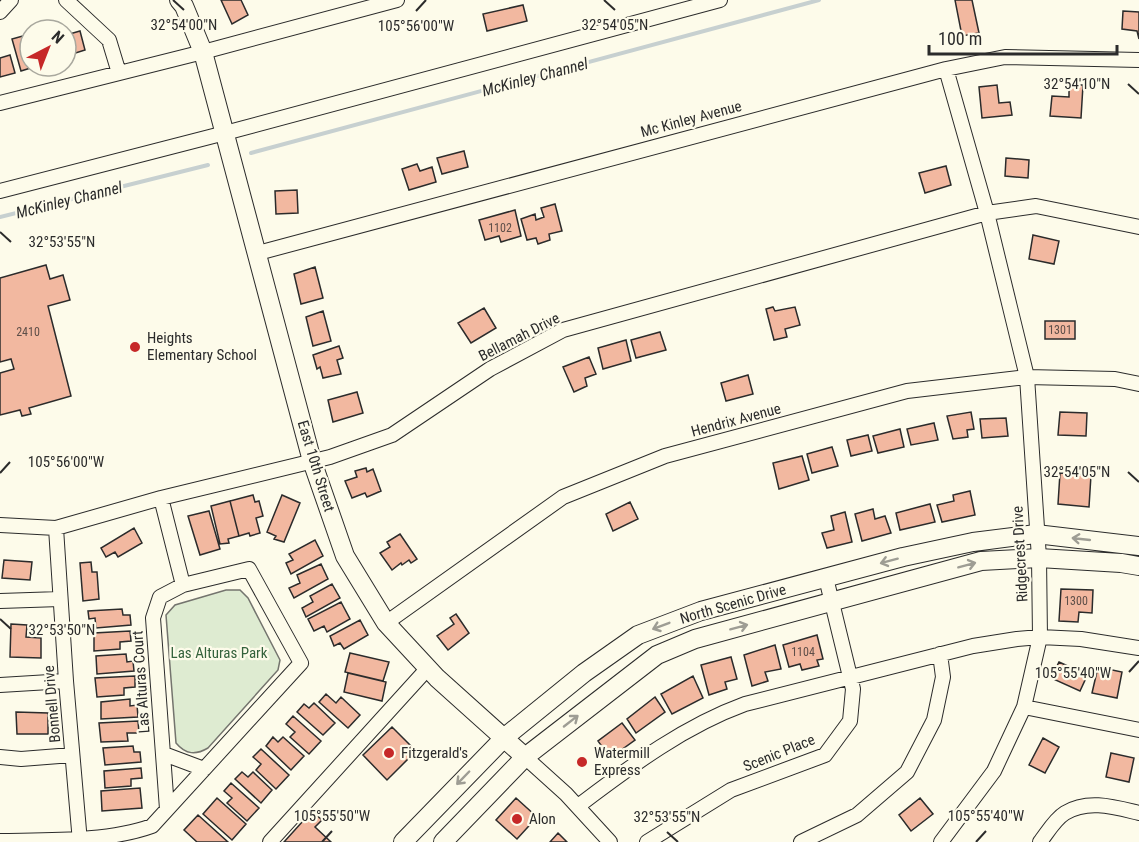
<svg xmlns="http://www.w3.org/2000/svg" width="1139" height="842" viewBox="0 0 1139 842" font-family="'Roboto Condensed',sans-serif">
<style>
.green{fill:#deebd1;stroke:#74746e;stroke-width:1.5}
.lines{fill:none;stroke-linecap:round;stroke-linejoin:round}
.stream{stroke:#c7d0d0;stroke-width:4}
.building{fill:#f2b8a0;stroke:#2b2b2b;stroke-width:1.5}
.minor-casing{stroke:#2b2b2b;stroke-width:16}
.major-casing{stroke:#2b2b2b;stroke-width:20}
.minor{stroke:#fdfbea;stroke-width:14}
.major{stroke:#fdfbea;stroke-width:18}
.oneway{stroke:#9e9d94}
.ticks{fill:none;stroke:#2b2b2b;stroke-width:2}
.poi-dot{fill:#c62828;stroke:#fdfbea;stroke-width:2}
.labels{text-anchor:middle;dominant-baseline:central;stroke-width:4.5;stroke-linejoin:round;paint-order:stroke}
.number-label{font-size:12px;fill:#5d4e48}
.street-label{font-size:15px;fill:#2b2b2b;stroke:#fdfbea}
.poi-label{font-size:15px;fill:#2b2b2b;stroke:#fdfbea;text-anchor:start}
.park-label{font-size:15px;fill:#34623c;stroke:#fdfbea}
.water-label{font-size:16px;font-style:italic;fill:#2b2b2b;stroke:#fdfbea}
.ticks-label{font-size:15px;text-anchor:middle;fill:#2b2b2b;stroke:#fdfbea;stroke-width:4.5;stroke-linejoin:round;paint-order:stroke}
</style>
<rect width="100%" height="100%" fill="#fdfbea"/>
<path class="green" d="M226 590H240L248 598 280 660 278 670 208 748C196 755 186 755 176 743L166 615 175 605Z"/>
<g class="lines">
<path class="stream" d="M251 153 819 0
M0 217 208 165"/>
</g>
<path class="building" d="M221 0H241L248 15 232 24Z
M955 0H972L979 33 962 36Z
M523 5 527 21 487 31 483 14Z
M1123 11 1139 12V39L1137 31 1122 29Z
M80 31 85 50 66 56V35Z
M30 34V66H37L21 71 12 39Z
M10 55 15 73 0 77V58Z
M997 85 999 103 1010 102 1012 115 982 118 979 87Z
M1069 85H1083L1081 118 1050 116 1052 96 1069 97Z
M464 151 468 167 442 174 437 158Z
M1006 158 1029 160 1028 178 1005 176Z
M417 164 420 171 432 167 436 182 409 190 402 169Z
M946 166 951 185 925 193 919 173Z
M297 190 298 213 276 214 275 191Z
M555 204 562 231 549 234 550 240 538 244 536 238 527 240 521 219 535 214 536 220 544 217 541 208Z
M515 210 521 236 501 242 499 236 485 240 479 220Z
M1033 235 1059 241 1054 264 1029 259Z
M46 265 50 279 63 275 70 300 48 306 71 396 29 408 31 414 22 416 20 410 0 415V373L14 369 11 359 0 362V278Z
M315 267 323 298 301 304 294 274Z
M773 307 775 311 795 307 800 325 785 329 787 337 774 340 766 309Z
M484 308 496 328 471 343 458 323Z
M323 311 331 341 313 346 306 317Z
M1045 321H1075V339H1045Z
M660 332 666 350 636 358 631 340Z
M626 340 631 361 603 369 598 348Z
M339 346 343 358 337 360 341 374 323 378 320 367 317 369 313 355Z
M589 357 596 374 585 378 587 386 574 392 563 367Z
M748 375 753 394 726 401 721 383Z
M357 392 363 413 333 422 328 400Z
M971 412 974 429 967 430 968 437 953 439 947 416Z
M1060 412 1087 413 1086 436 1058 435Z
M1006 418 1008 436 982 438 980 419Z
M934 423 938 440 911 445 907 429Z
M900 429 904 447 878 453 873 436Z
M868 435 872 451 851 456 847 440Z
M832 447 838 466 812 473 807 454Z
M802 456 809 480 779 489 773 463Z
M366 468 367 472 373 469 381 491 367 497 365 493 352 498 345 481 357 477 355 471Z
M1060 473 1091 475 1089 507 1058 504Z
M970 491 975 515 942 522 937 505 954 501 953 495Z
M253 495 255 502 259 501 263 516 256 518 260 533 250 536 249 533 239 536 230 501Z
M282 495 300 503 284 542 274 539 276 536 267 532Z
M230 501 239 536 228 539 229 543 220 544 211 506Z
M630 502 638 519 613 531 606 514Z
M930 504 935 522 900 530 896 513Z
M873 509 875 519 885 516 891 533 862 541 855 514Z
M209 511 220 549 200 555 188 516Z
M845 512 852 542 827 548 822 533 834 530 831 516Z
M134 528 142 543 118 557 115 552 106 557 101 548Z
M400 534 417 559 411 563 409 560 402 565 401 563 392 570 380 553 390 547 387 542Z
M315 540 323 556 291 574 286 563 293 560 289 554Z
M4 560 32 562 30 580 2 578Z
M91 562 92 572H97L99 599 83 601 80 563Z
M321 564 328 579 294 598 289 588 300 583 297 575Z
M332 584 340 598 306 617 302 608 313 602 310 596Z
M1061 589 1093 590 1092 613 1079 612 1078 622 1059 621Z
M341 602 350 619 327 632 324 626 314 631 308 619Z
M122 609 123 615H130L131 625 96 628 95 618 89 619 88 611Z
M456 614 469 633 448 650 437 636 454 624 450 618Z
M360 620 368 635 344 649 340 643 334 646 330 636Z
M11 624 27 625 26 637 41 638V658L10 657Z
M130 631 131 641 120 642V649L94 651V633Z
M817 635 823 659 817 660 819 666 802 670 800 664 789 667 783 645Z
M775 645 781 669 765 672 768 681 752 686 744 655Z
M350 653 389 662 383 681 345 672Z
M126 654 127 662 133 661 134 671 97 674 96 656Z
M731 657 737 679 725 682 727 689 709 695 701 665Z
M1059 662 1081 672 1080 675 1086 678 1080 691 1051 678Z
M1098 667 1122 672 1117 698 1092 693Z
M348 673 386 682 382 701 344 692Z
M135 676V687L124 688V695L97 697 95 678Z
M693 676 703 698 672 714 661 694Z
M326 694 336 703 341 697 360 715 348 728 319 702Z
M655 697 665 712 636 733 627 719Z
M130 699V706L137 705 138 717 101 719V702Z
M314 703 335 723 323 735 297 712 304 704 309 708Z
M16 712 48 713V734H17Z
M293 716 321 741 309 754 290 737 295 732 286 724Z
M138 721 139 733H127L128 741 101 742 99 723Z
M622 723 635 740 610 758 598 741Z
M392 727 416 751 387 780 363 755Z
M273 737 278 742 283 737 304 756 291 770 266 746Z
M1043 738 1059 747 1045 773 1029 765Z
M133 746 134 752H140L141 762 105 765 103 748Z
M261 749 289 775 276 789 256 770 261 764 253 757Z
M1111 753 1134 758 1129 782 1106 777Z
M579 758 586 759 584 767 578 765Z
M141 768 142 778 131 779V786L105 788 104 771Z
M242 772 248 777 253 772 272 790 261 803 235 779Z
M231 783 259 808 247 821 227 803 232 798 224 791Z
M140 788 142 808 102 811 101 791Z
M217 798 246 824 232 840 203 814Z
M516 798 537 817 517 839 496 820Z
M920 798 933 814 911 831 899 815Z
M312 811 322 820 315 827 331 842H284Z
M198 815 228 842H197L184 830Z
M558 833 567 842H550Z"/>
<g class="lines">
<g class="minor-casing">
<path id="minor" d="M66 0 109 40 119 73
M0 12 11 0
M0 103 203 52 397 0
M0 191 225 133 720 0
M258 253 946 69 1005 57 1139 60
M161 498 183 585
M0 525 56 528 161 498 330 457 392 435 490 369 563 330 987 213 1036 206 1139 227
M56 528 66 681 80 842
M0 601 60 599
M386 623 563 497 665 456 907 391 1027 377 1115 379 1139 384
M0 685 66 681
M1024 707 1139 730
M164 754 204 769
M0 757 21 759 72 755
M525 757 566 794 610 842
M578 806C630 767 682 727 745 704L973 646 1017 639 1040 637 1081 639 1139 648
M0 841C48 840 108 842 152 826L301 663 249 569 183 585 160 597 153 618 167 809
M270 842 428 668
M647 842 731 790 825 755 850 721 853 689 826 578
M801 842 857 815 907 772 934 720 943 677 940 654
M941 842 994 771 1024 707 1040 637 1039 558 1027 377 987 213 946 69
M1040 842C1047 833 1055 819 1065 813 1088 799 1114 807 1139 813"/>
</g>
<g class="major-casing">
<path id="major" d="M179 0 184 6 203 52 312 461 345 556 386 623 437 678 525 757
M403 842 505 737 584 673 638 635 701 611 903 557 973 542 1036 534 1139 546
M443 842 525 757 657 655 695 639 981 561 1039 558 1121 563 1139 566"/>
</g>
<use href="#minor" class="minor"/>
<use href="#major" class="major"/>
</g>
<defs><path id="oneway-shaft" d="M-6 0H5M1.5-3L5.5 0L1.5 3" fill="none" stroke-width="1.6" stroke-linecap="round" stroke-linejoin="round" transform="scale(1.5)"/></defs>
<g class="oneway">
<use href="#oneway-shaft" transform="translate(1081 539) rotate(-174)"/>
<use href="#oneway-shaft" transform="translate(889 561) rotate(165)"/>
<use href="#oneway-shaft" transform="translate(967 565) rotate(-15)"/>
<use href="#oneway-shaft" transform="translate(661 626) rotate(159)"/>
<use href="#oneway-shaft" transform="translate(739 627) rotate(-15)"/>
<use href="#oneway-shaft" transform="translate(571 721) rotate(-38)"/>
<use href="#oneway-shaft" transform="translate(463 778) rotate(134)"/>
</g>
<path class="ticks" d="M173 0 184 10M604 0 615 10M416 11 426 0M1128 84 1139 94M0 232 11 242M1128 472 1139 482M0 473 10 462M0 619 11 629M1129 672 1139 661M667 832 678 842M322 842 332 831M976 842 986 831"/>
<g class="poi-dot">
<circle cx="135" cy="347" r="6"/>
<circle cx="389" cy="753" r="6"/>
<circle cx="582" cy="762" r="6"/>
<circle cx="517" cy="819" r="6"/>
</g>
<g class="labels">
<g class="number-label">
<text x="500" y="228">1102</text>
<text x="1060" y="330">1301</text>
<text x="28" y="332">2410</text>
<text x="1076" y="601">1300</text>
<text x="803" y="652">1104</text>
</g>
<g class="street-label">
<text transform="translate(691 119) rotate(-15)">Mc Kinley Avenue</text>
<text transform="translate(519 337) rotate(-27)">Bellamah Drive</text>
<text transform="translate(736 420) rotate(-15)">Hendrix Avenue</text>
<text transform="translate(316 466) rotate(73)">East 10th Street</text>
<text transform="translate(1020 554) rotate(-93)">Ridgecrest Drive</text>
<text transform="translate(733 604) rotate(-16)">North Scenic Drive</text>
<text transform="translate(141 682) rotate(-94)">Las Alturas Court</text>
<text transform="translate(52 704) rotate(-95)">Bonnell Drive</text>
<text transform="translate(779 753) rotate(-22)">Scenic Place</text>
</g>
<g class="poi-label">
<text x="147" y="338">Heights<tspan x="147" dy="17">Elementary School</tspan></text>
<text x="401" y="753">Fitzgerald's</text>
<text x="594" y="753">Watermill<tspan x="594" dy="17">Express</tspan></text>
<text x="529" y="819">Alon</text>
</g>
<g class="park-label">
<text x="219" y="653">Las Alturas Park</text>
</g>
<g class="water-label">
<text transform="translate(535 77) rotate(-15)">McKinley Channel</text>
<text transform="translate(69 200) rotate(-14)">McKinley Channel</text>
</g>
</g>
<g class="ticks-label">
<text x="184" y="30">32°54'00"N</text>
<text x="615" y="30">32°54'05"N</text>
<text x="416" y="31">105°56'00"W</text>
<text x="1077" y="89">32°54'10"N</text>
<text x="62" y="247">32°53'55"N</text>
<text x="66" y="467">105°56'00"W</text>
<text x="1077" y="477">32°54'05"N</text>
<text x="62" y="635">32°53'50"N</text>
<text x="1073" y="678">105°55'40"W</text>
<text x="332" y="821">105°55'50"W</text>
<text x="986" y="821">105°55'40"W</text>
<text x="667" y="822">32°53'55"N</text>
</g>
<g transform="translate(48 48) rotate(42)"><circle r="28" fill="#fdfbea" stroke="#a9a89e" stroke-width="1.5"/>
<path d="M0-4.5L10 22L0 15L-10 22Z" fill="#c62828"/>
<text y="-9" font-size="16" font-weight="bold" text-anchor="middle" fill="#2b2b2b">N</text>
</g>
<path d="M929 45v9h188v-9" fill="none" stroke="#2b2b2b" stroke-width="3"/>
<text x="938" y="45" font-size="18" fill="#2b2b2b" stroke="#fdfbea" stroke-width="4.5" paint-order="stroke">100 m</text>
</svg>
